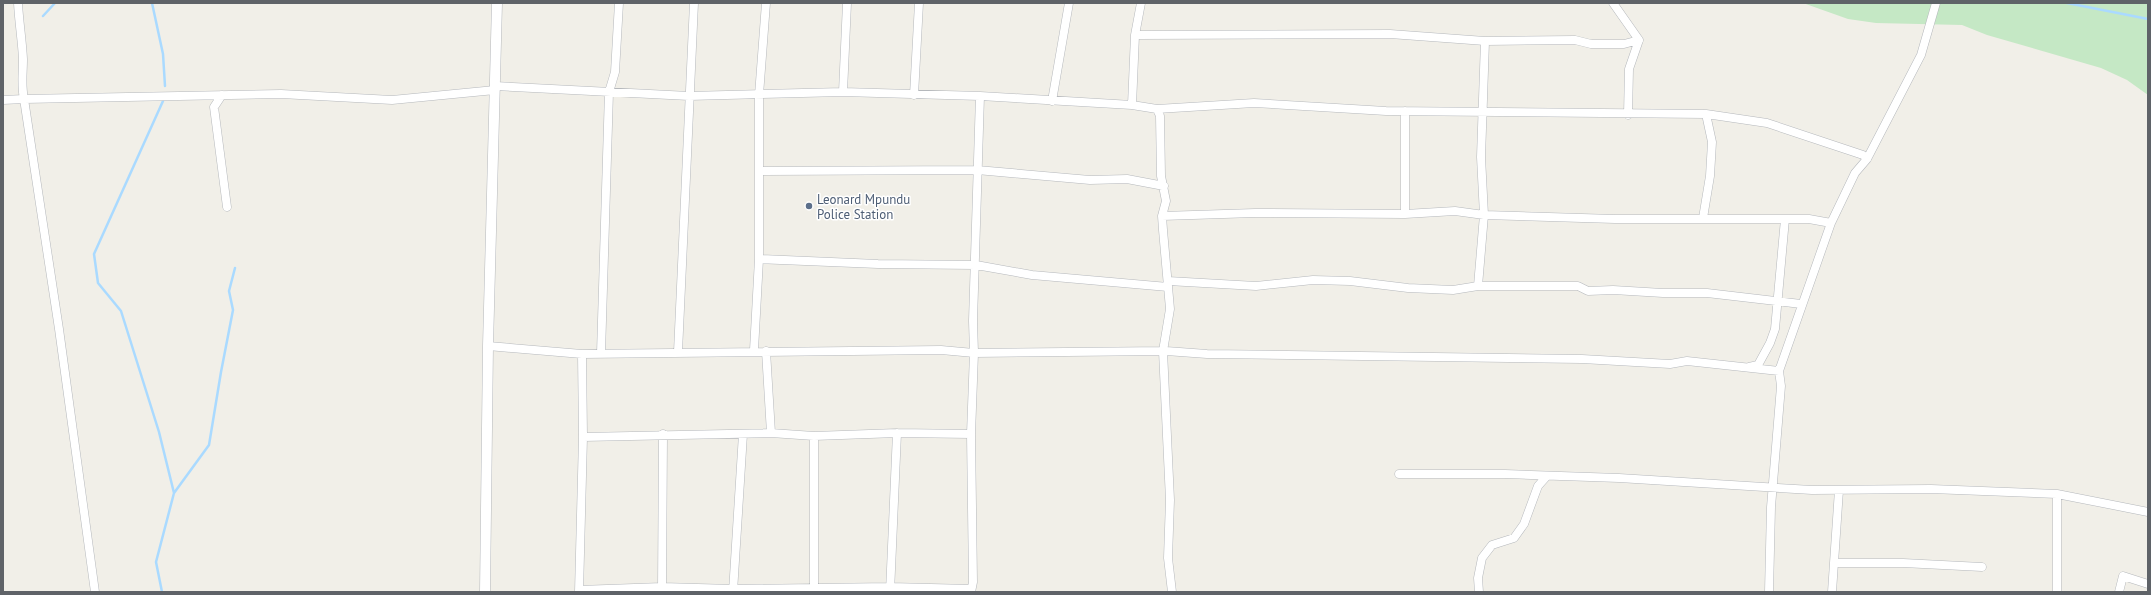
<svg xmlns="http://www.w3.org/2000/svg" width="2151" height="595" viewBox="0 0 2151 595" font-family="'PT Sans',sans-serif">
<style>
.green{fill:#c5e8c5}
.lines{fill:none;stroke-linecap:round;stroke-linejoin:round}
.stream{stroke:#aadaff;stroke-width:2.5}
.minor-casing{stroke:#b5b8bc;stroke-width:9}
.tertiary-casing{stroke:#b5b8bc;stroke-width:11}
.minor{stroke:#fff;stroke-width:8}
.tertiary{stroke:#fff;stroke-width:10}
.service-dot{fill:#5c6f8a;stroke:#fff;stroke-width:1.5}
.labels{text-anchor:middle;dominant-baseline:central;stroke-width:3;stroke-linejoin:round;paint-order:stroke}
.service-label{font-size:13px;fill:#4e5e75;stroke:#fff;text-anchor:start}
</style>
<rect width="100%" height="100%" fill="#f1efe8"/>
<path class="green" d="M1803 3H2148V95L2127 80 2101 68 1987 35 1962 25 1876 23 1848 19Z"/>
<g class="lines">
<path class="stream" d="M152 3 163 54 165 86
M2067 3 2148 19
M43 16 55 3
M163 101 94 254 98 283 121 311 159 432 174 493
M162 592 156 562 174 493 209 445 221 372 233 310 229 291 235 268"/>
<g class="minor-casing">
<path id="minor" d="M18 3C19 22 22 40 23 59 23 73 21 85 24 99L281 94 392 100 495 90
M1613 3 1639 40 1629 69 1628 115
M1135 35 1390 34 1485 41 1481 157 1484 215 1478 286 1453 290 1408 288 1350 281 1313 280 1256 286 1168 281
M1485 41 1575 40 1591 44H1624L1639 40
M494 86 689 96 843 92 980 96 1132 105 1157 109 1160 116 1161 176 1166 201 1162 216 1163 230 1170 309 1163 351 1170 500 1168 558 1172 592
M843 92 847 3
M222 95 214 107 227 207
M914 95 919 3
M3 100 24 99 59 329 95 592
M1052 101 1069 3
M1132 105 1135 35 1141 3
M1157 109 1254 103 1386 111 1706 114 1767 123 1863 155 1867 159
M1405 111V214
M760 171 977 170 1090 180 1127 179 1164 186
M1162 216 1255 213 1405 214 1455 211 1484 215 1615 219H1809L1831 223
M1703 218 1710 176 1712 142 1706 114
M759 259 878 264 976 265 1032 275 1168 287
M1478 286H1578L1588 291 1613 290 1663 293H1707L1801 304
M488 346 582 354 941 350 974 353 1166 351 1207 354 1582 359 1670 364 1687 361 1779 371
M754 350 759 259V95L766 3
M766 351 771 433
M678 352 694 3
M601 353 609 92 615 72 619 3
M1749 367 1758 365 1770 343 1775 329 1785 219
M583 437 771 433 814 436 897 433 971 434
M1399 474H1505L1619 478 1812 490 1931 489 2057 494 2148 512
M2057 494V592
M1835 563H1903L1982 567
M579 590 662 587 733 589 890 587 971 589
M662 591 663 434
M579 592 583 437 582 354
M733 592 743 434
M814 592V436
M890 592 897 433
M971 592 973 582 971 434 974 353 973 321 980 96
M1479 592 1478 578 1482 558 1492 545 1514 538 1524 524 1538 486 1546 477
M1769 592 1771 507 1781 386 1779 371 1831 223 1855 173 1867 159 1921 55 1936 3
M1832 592 1839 490
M2119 592 2123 576 2148 584"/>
</g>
<g class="tertiary-casing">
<path id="tertiary" d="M485 592 488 346 497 3"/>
</g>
<use href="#minor" class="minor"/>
<use href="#tertiary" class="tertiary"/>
</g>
<circle class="service-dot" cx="809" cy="206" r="4"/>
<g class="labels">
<g class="service-label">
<text x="817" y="199">Leonard Mpundu<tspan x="817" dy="15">Police Station</tspan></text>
</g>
</g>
<rect width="2151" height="595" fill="none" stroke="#5f6368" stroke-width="8"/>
</svg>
